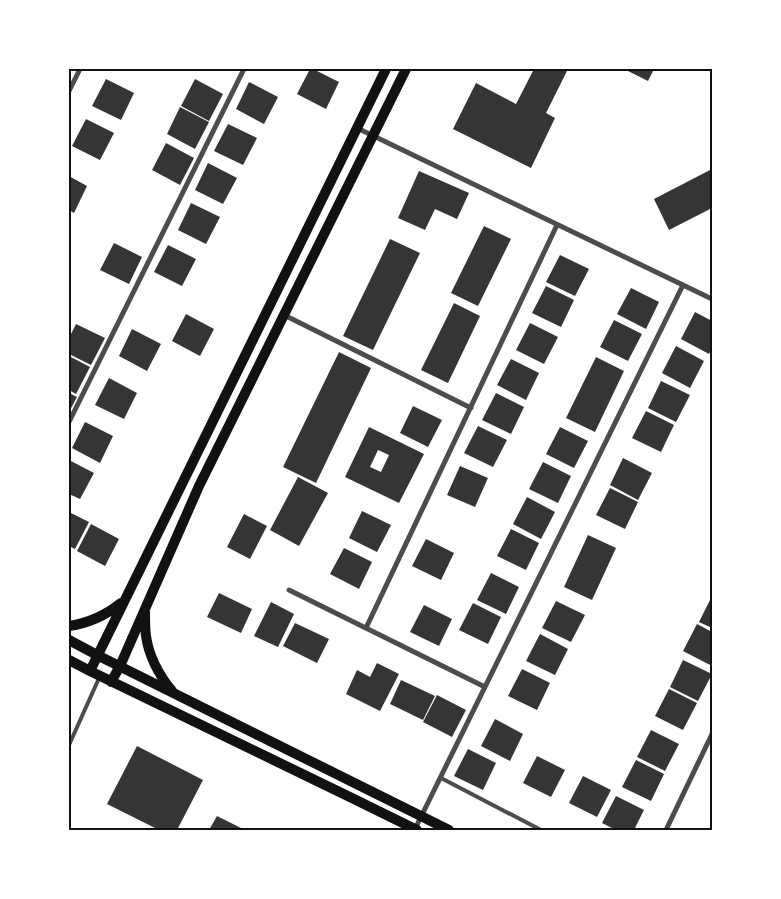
<svg xmlns="http://www.w3.org/2000/svg" width="781" height="899" viewBox="0 0 781 899" font-family="'Work Sans',sans-serif">
<style>
.building{fill:#353535;fill-rule:evenodd}
.lines{fill:none;stroke-linecap:round;stroke-linejoin:round}
.service{stroke:#4c4c4c;stroke-width:4}
.minor{stroke:#4c4c4c;stroke-width:5}
.secondary{stroke:#111;stroke-width:10}
.neatline{fill:none;stroke:#111;stroke-width:2}
</style>
<rect width="100%" height="100%" fill="#fff"/>
<path class="building" d="M310 69H313L339 82 326 109 297 94Z
M534 69H568L546 113 555 118 531 168 453 129 476 83 516 104Z
M624 69H654L648 81Z
M106 79 134 93 121 120 92 106Z
M195 79 223 94 209 121 181 106Z
M249 82 278 97 264 124 236 109Z
M180 107 209 122 195 149 167 134Z
M86 119 114 133 100 160 72 146Z
M228 124 257 138 243 165 214 151Z
M166 143 194 158 180 185 152 170Z
M208 163 237 178 223 204 195 190Z
M712 169V208L669 230 654 199Z
M419 171 469 193 457 219 435 209 425 230 398 218Z
M69 176 87 186 74 213 69 210Z
M191 203 220 217 206 244 178 230Z
M484 226 511 239 478 306 451 293Z
M390 239 420 253 373 350 343 336Z
M114 243 142 257 129 284 100 270Z
M168 245 196 259 182 286 154 272Z
M560 255 589 269 575 296 546 282Z
M546 286 574 300 561 327 532 313Z
M631 288 659 302 646 329 617 314Z
M454 303 480 316 448 383 421 370Z
M695 312 712 321V348L709 354 681 339Z
M186 314 214 329 200 356 172 341Z
M614 320 642 334 628 361 600 347Z
M530 323 558 337 544 364 516 350Z
M76 324 105 338 91 365 69 354V338Z
M132 329 161 344 147 371 119 356Z
M676 346 704 361 690 388 662 373Z
M339 352 371 368 316 483 283 467Z
M69 356 90 367 76 394 69 390Z
M596 357 624 371 595 432 566 418Z
M511 359 539 373 526 400 497 385Z
M109 378 137 393 124 419 95 405Z
M661 381 690 395 676 422 648 408Z
M69 393 77 397 69 412Z
M496 393 524 407 511 434 482 420Z
M413 406 442 420 428 447 400 433Z
M646 411 674 425 661 452 632 438Z
M85 422 113 436 100 463 72 448Z
M478 426 507 440 493 467 464 453Z
M369 427 424 454 399 503 345 477ZM378 450 389 455 381 472 370 467Z
M560 427 588 441 574 468 546 454Z
M623 458 652 473 638 500 610 485Z
M69 460 94 473 80 499 69 494Z
M543 462 571 476 558 503 529 489Z
M460 466 488 478 475 507 447 495Z
M298 477 328 493 299 546 270 530Z
M610 488 638 502 625 529 596 515Z
M527 497 555 512 541 539 513 524Z
M362 511 391 525 377 552 349 538Z
M69 512 89 522 75 549 69 546Z
M244 514 267 526 250 559 227 547Z
M91 524 119 539 105 566 77 551Z
M511 529 539 543 526 570 497 556Z
M588 535 616 548 592 600 564 587Z
M426 539 454 553 441 580 412 566Z
M344 548 372 562 359 589 330 574Z
M491 573 519 587 506 614 477 600Z
M219 593 252 609 241 633 207 617Z
M712 596V628L699 622Z
M556 601 585 615 571 642 542 628Z
M271 602 294 614 278 647 254 636Z
M473 603 501 617 488 644 459 630Z
M424 605 452 619 439 646 410 632Z
M295 623 329 639 317 663 283 646Z
M697 624 712 632V666L683 651Z
M540 634 568 649 555 675 526 661Z
M683 660 712 674 698 701 670 687Z
M377 663 399 674 380 711 346 694 357 670 370 677Z
M522 669 550 683 537 710 508 696Z
M401 680 435 696 423 720 390 704Z
M669 689 697 703 683 730 655 716Z
M437 695 466 710 452 737 423 722Z
M495 719 523 734 510 761 481 746Z
M651 730 679 744 665 771 637 757Z
M137 746 203 780 177 830H159L107 804Z
M468 749 496 763 483 790 454 776Z
M537 756 565 770 551 797 523 783Z
M636 760 664 774 651 801 622 787Z
M583 776 611 790 597 817 569 803Z
M616 796 644 810 634 830H616L602 823Z
M217 816 245 830H209Z"/>
<g class="lines">
<path class="service" d="M69 745 100 676
M441 778 541 830"/>
<path class="minor" d="M69 91 80 69
M357 128 712 299
M284 315 471 408
M69 422 244 69
M289 590 485 687
M366 628 557 225
M415 829 683 285
M666 830 712 734"/>
<path class="secondary" d="M145 612C145 620 145 628 146 636 149 657 159 675 172 691
M69 626C89 623 105 616 121 603
M69 640 97 655 449 830
M69 660 90 671 356 800 417 830
M90 671 386 69
M111 682 120 666 199 486 406 69"/>
</g>
<rect width="781" height="899" fill="none" stroke="#ffffff" stroke-width="140"/>
<rect x="70" y="70" width="641" height="759" class="neatline"/>
</svg>
